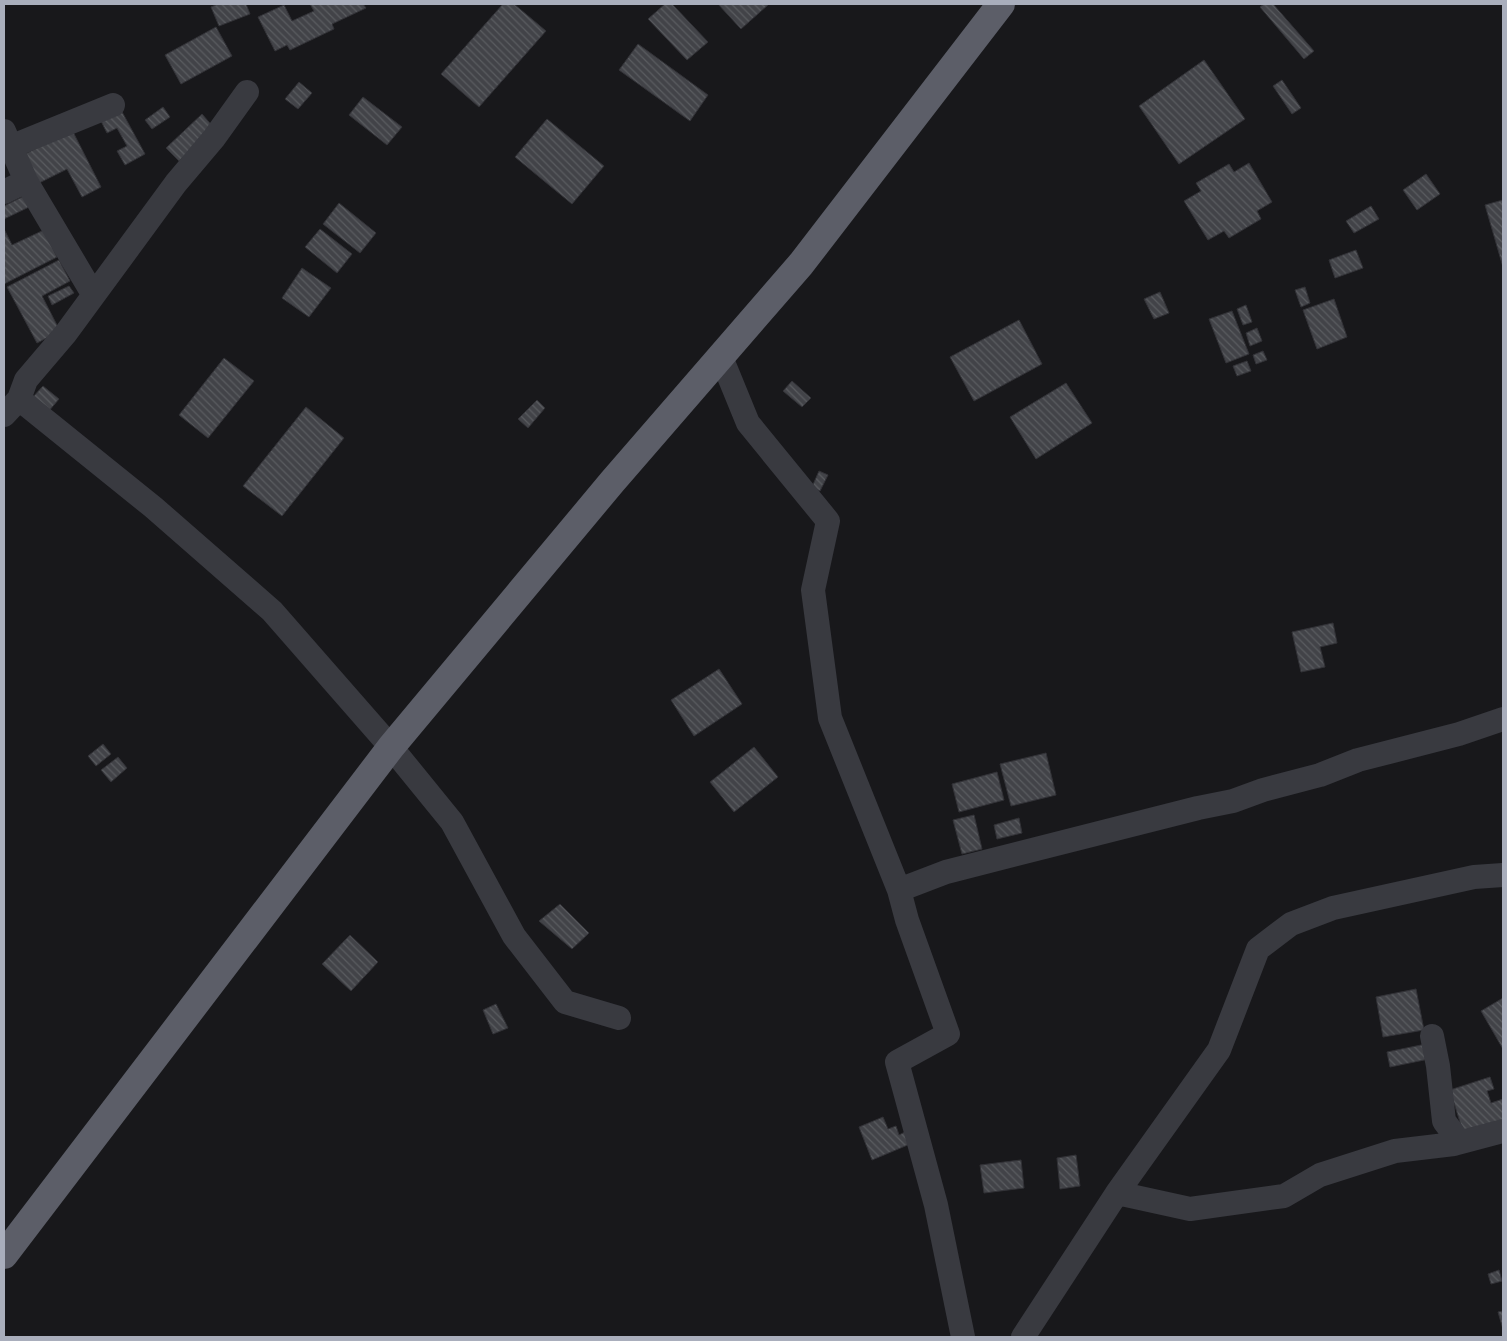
<svg xmlns="http://www.w3.org/2000/svg" width="1507" height="1341" viewBox="0 0 1507 1341" font-family="Rubik,sans-serif">
<style>
.building{fill:url(#building-back-hatch);stroke:#323237}
.lines{fill:none;stroke-linecap:round;stroke-linejoin:round}
.minor{stroke:#393a40;stroke-width:24}
.trunk{stroke:#5c5e68;stroke-width:28}
</style>
<defs>
<pattern id="building-back-hatch" width="6" height="6" patternUnits="userSpaceOnUse" patternTransform="scale(1.25)"><rect width="6" height="6" fill="#424348"/><path d="M-1 5l2 2M0 0l6 6M5-1l2 2" fill="none" stroke="#5a5c60"/></pattern>
</defs>
<rect width="100%" height="100%" fill="#18181b"/>
<path class="building" d="M218 4H246L250 14 219 26 211 7Z
M310 4H363L366 8 332 24 334 29 290 50 287 45 275 51 258 17 284 5 292 21 314 11Z
M503 4H514L546 31 479 107 441 74Z
M665 4H672L708 42 687 60 648 19Z
M718 4H769L741 29Z
M1264 4H1273L1314 51 1304 59 1260 7Z
M216 27 232 56 181 84 165 55Z
M638 44 708 95 690 121 619 70Z
M1204 60 1245 119 1179 164 1139 106Z
M1282 80 1301 108 1292 114 1273 86Z
M299 82 312 93 298 109 285 99Z
M363 97 402 127 387 145 349 115Z
M163 107 170 117 152 129 145 120Z
M121 110 145 154 125 165 117 151 127 146 117 128 107 133 101 121Z
M202 114 214 128 179 161 166 148Z
M547 119 604 166 572 204 515 157Z
M72 130 101 187 82 197 67 169 39 183 25 154Z
M1249 163 1272 202 1257 211 1261 219 1229 238 1224 231 1208 240 1184 201 1201 191 1196 183 1229 164 1234 172Z
M1426 174 1440 194 1417 210 1403 190Z
M24 196 29 207 4 219V206Z
M1503 200V267L1485 205Z
M339 203 376 233 360 253 323 224Z
M1371 206 1379 219 1354 233 1346 221Z
M4 229 12 245 44 230 57 257 4 284Z
M320 229 352 254 337 273 305 247Z
M1356 250 1363 268 1335 278 1329 260Z
M59 260 70 281 42 296 60 331 37 343 7 287Z
M302 268 331 288 309 317 282 298Z
M69 286 74 293 52 305 48 296Z
M1305 287 1310 303 1301 307 1295 290Z
M1160 292 1169 313 1154 319 1144 299Z
M1334 299 1347 337 1317 349 1303 310Z
M1246 305 1252 322 1243 325 1237 309Z
M1232 311 1249 354 1226 363 1209 319Z
M1019 320 1042 364 974 401 950 357Z
M1257 328 1262 341 1250 346 1246 333Z
M1263 351 1267 360 1256 364 1253 355Z
M224 358 254 381 208 438 179 415Z
M1247 361 1251 371 1237 376 1233 366Z
M792 381 811 398 802 407 783 391Z
M1066 383 1092 423 1036 459 1010 417Z
M43 386 59 399 48 412 32 398Z
M537 400 545 408 528 428 518 419Z
M306 407 344 438 282 516 243 486Z
M819 471 828 475 820 491 812 487Z
M1333 623 1337 643 1320 647 1325 667 1301 672 1292 632Z
M719 669 742 704 694 736 671 700Z
M103 744 111 754 96 766 88 756Z
M754 747 778 777 734 812 710 782Z
M1046 753 1056 795 1011 806 1000 764Z
M118 757 127 768 111 782 101 770Z
M997 772 1004 800 959 812 952 784Z
M974 815 982 849 962 854 953 820Z
M1019 818 1022 833 997 839 994 825Z
M560 904 589 933 572 949 539 921Z
M350 935 378 962 351 991 322 964Z
M1416 989 1424 1030 1383 1037 1376 997Z
M1503 998V1049L1481 1011Z
M496 1004 508 1028 493 1034 483 1010Z
M1426 1044 1429 1059 1390 1067 1387 1052Z
M1490 1077 1494 1089 1487 1091 1491 1103 1503 1099V1122L1464 1135 1450 1090Z
M883 1117 888 1129 896 1126 899 1135 905 1132 910 1144 872 1160 859 1127Z
M1076 1155 1080 1186 1060 1189 1057 1158Z
M1021 1160 1024 1188 984 1193 980 1165Z
M1499 1270 1502 1281 1491 1284 1488 1274Z
M1503 1311V1329L1498 1312Z"/>
<g class="lines">
<path class="minor" d="M4 131 26 181 93 294
M10 147 113 105
M4 192 26 181
M721 357 748 423 828 521 813 590 830 718 899 890 907 920 948 1034 897 1062 936 1205 963 1337
M19 399 153 507 272 611 391 747 452 822 514 936 565 1002 619 1018
M4 415 19 399 26 380 66 333 176 183 214 138 247 92
M899 890 946 872 1198 808 1233 801 1263 790 1320 775 1358 760 1459 734 1503 719
M1432 1036 1438 1066 1444 1121 1453 1133 1454 1144
M1117 1193 1190 1209 1284 1196 1320 1175 1395 1151 1454 1144 1503 1131
M1023 1337 1117 1193 1219 1050 1258 949 1291 924 1333 908 1474 877 1503 875"/>
<path class="trunk" d="M4 1255 391 747 612 482 801 264 1001 4"/>
</g>
<rect width="1507" height="1341" fill="none" stroke="#a9aebc" stroke-width="10"/>
</svg>
